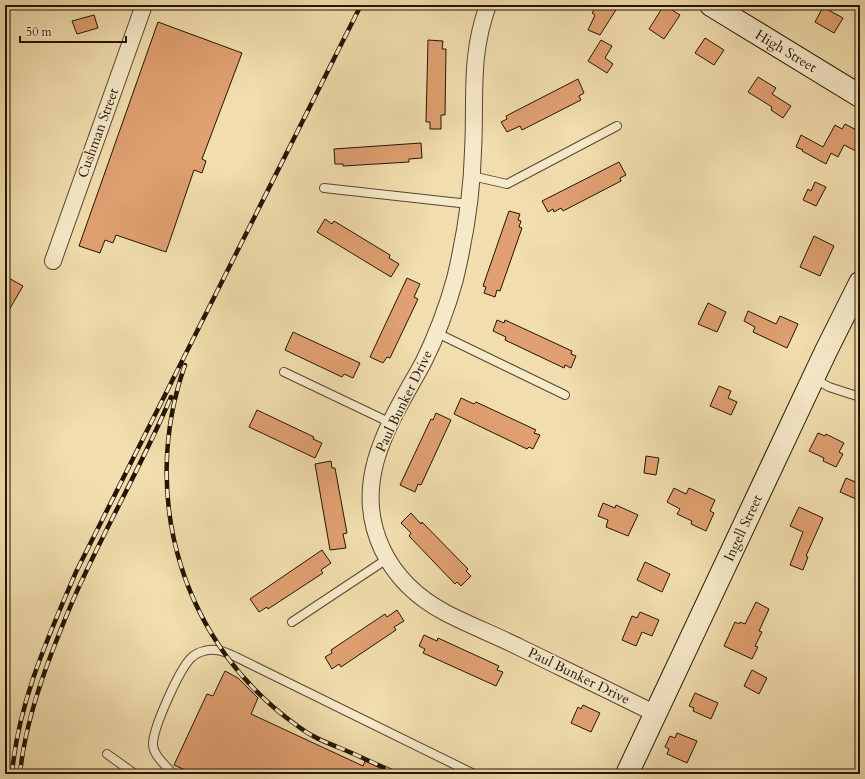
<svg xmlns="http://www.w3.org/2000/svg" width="865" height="779" viewBox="0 0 865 779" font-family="Cardo,serif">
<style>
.building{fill:#e0a071;stroke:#241502}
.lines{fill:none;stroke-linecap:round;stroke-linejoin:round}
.lane-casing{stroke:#57472d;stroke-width:10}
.street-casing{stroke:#57472d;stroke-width:18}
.secondary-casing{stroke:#241502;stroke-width:24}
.lane{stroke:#f6e9ca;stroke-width:8}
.street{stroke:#f6e9ca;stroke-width:16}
.secondary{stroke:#f6e9ca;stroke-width:22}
.rail-casing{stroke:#241502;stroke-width:4.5}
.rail{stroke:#f6e9ca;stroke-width:3;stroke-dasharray:9;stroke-linecap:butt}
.labels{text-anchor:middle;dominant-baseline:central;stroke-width:3;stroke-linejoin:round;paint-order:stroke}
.street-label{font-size:14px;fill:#241502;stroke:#f6e9ca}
</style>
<rect width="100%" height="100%" fill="#f1ddad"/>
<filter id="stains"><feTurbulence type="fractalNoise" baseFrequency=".005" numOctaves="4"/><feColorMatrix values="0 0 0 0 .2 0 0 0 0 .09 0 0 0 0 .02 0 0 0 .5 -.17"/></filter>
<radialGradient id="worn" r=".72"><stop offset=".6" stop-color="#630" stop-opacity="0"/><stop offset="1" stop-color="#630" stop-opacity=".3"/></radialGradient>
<path class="building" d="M597 5H619L600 35 588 30 595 15 592 13Z
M664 5 680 15 664 39 649 29Z
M823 7 843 18 834 33 815 22Z
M94 15 98 28 77 34 72 21Z
M158 22 242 53 202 159 206 161 202 173 194 170 166 252 116 235 113 243 105 240 100 253 79 246Z
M705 38 724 50 714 65 695 53Z
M428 40 443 41 442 49H446L445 115H441V129H430V122H426Z
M601 40 612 46 605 58 613 64 607 73 588 61Z
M758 77 776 88 772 94 791 106 783 118 771 110 772 107 748 92Z
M578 79 584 93 579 96 581 100 522 130 520 126 507 132 501 122 507 119 506 116Z
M845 124 860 132V153L844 145 838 157 831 153 826 164 802 151 803 150 796 147 801 135 823 147 835 125 842 129Z
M421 143 422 158 409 159V162L343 166V164H335L334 149Z
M619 162 626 175 620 178 621 181 563 211 561 208 554 212 553 209 548 212 542 201Z
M815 182 826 187 816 206 803 200 808 189 811 191Z
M509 211 520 214 518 220 521 221 519 227 522 228 500 291 497 290 495 297 484 293 486 287 483 286Z
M325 219 332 224 334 221 390 255 389 258 399 264 391 277 317 232Z
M814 236 834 246 820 276 800 267Z
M5 276 23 286 5 317Z
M407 278 420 284 414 297 418 299 390 358 387 357 383 363 370 357Z
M708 303 726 312 717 332 698 324Z
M748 311 776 324 780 316 798 324 787 348 753 332 755 327 744 321Z
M497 320 504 323 505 320 572 351 571 354 576 356 571 368 565 365 564 368 505 340 506 337 493 331Z
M293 332 360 363 353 378 344 374 342 377 285 350Z
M719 386 731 391 728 398 737 402 731 415 710 406Z
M461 398 474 404 476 402 536 430 534 433 540 435 533 449 529 447 527 449 454 414Z
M257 410 314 437 313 439 322 443 315 458 249 427Z
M436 413 451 420 421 485 418 484 415 492 400 485 431 419 433 420Z
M818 433 825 436 826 434 844 443 839 452 843 454 836 467 823 461 824 458 809 451Z
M646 456 659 458 656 475 644 473Z
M331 461 332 468H335L347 533 343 534 346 548 330 550 315 464Z
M846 478 860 484V490L856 499 840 492Z
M674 488 686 494 689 488 715 500 710 511 714 513 706 531 691 524 692 521 677 514 680 509 667 502Z
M603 503 615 508 616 505 638 515 628 536 606 527 608 520 598 516Z
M799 507 823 518 806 556 808 557 803 570 790 565 803 532 790 526Z
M411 513 421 524 422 522 468 569 466 571 471 576 461 586 457 582 455 584 409 536 411 533 401 523Z
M322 550 331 563 321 570 323 573 268 609 267 607 259 612 250 599Z
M645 562 670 574 662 592 637 580Z
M756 602 769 609 759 631 762 632 755 646 758 647 752 659 724 646 735 622 739 624 740 622 745 624Z
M397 610 404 621 394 627 396 630 341 667 339 664 332 669 325 657 332 653 331 650 385 614 387 617Z
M640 612 659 620 652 636 642 632 636 646 622 640 632 616 637 618Z
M424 635 437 641 438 638 499 666 497 670 503 672 496 686 423 653 425 649 419 646Z
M752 670 767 678 759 694 744 686Z
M225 671 238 678 258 698 251 714 363 766 365 761 393 774H194L174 765 207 694 213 696Z
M695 693 718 703 711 719 693 711 694 708 689 706Z
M583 705 600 713 591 732 571 723 578 707 581 709Z
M677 733 697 741 687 763 667 754 669 749 665 747 670 736 675 738Z"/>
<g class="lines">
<g class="lane-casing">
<path id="lane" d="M472 176 507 184 617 126
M324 188 469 204
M437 333 565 395
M284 372 391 423
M815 379 829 387 860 397
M292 622 387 559
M107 754 135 774
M173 774C167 766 153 756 153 744 153 728 179 670 191 658 194 655 200 652 204 651 215 647 227 653 236 657L474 774"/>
</g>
<g class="street-casing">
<path id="street" d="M488 5C469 57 476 98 473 151 472 194 465 237 455 279 447 308 436 337 423 363 406 394 386 425 376 460 358 524 387 582 446 613 469 625 495 635 519 647 564 669 610 691 656 714
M53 261 144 5"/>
</g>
<g class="secondary-casing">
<path id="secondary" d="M711 5 860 96
M627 774 826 351 860 283"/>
</g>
<use href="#lane" class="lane"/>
<use href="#street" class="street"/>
<use href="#secondary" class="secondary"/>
<g class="rail-casing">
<path id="rail" d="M185 365C138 498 183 646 299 727 312 737 325 742 340 748 359 756 378 765 398 774
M12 774C18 703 48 637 76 572L361 5
M20 774C24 732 37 691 52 652 62 626 72 601 84 576 112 516 145 458 171 397"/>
</g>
<use href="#rail" class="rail"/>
</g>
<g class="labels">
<g class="street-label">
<text transform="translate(786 51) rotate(31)">High Street</text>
<text transform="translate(98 133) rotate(-70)">Cushman Street</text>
<text transform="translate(404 401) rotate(-64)">Paul Bunker Drive</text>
<text transform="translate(743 528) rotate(-65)">Ingell Street</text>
<text transform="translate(579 676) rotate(26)">Paul Bunker Drive</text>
</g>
</g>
<rect width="865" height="779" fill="none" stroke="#f1ddad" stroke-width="20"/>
<rect x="6" y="6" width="853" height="767" fill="none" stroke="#241502" stroke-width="2"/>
<rect x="10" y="10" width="845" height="759" fill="none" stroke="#241502"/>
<path d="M20 36v6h106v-6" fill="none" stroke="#241502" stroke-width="2"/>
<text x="26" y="36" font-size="12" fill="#241502" stroke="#f6e9ca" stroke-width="3" paint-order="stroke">50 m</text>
<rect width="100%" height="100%" filter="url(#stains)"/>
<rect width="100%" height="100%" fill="url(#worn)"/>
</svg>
